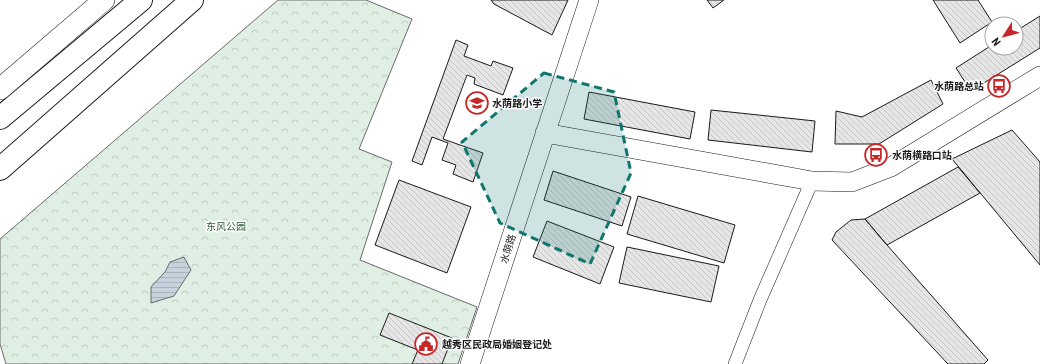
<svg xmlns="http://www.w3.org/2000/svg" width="1040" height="364" viewBox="0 0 1040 364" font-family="'Roboto Condensed','Noto Sans SC',sans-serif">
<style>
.forest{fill:url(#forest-crowns);stroke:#6a6a6a}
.water{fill:url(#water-rules);stroke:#6a6a6a}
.building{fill:url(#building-back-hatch);stroke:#1a1a1a}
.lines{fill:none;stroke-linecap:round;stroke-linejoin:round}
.street-casing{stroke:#1a1a1a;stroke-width:14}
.secondary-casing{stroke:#1a1a1a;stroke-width:20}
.primary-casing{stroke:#1a1a1a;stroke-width:22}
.highway-casing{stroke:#1a1a1a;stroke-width:24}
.street{stroke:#fff;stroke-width:13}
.secondary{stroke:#fff;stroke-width:19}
.primary{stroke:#fff;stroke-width:21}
.highway{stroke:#fff;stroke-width:22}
.marked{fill:#0f766e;fill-opacity:0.2;stroke:#0f766e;stroke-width:3;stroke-dasharray:8 5;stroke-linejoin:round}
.labels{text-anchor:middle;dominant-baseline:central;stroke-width:3;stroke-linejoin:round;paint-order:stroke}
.poi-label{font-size:10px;font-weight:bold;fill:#1a1a1a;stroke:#fff;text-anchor:start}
.park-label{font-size:10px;fill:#2b5a34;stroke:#fff}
.street-label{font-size:10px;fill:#1a1a1a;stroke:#fff}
</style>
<defs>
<pattern id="forest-crowns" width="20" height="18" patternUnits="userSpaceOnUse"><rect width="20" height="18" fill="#e0efe3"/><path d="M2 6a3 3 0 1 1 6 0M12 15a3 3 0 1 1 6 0" fill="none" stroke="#c0ccc2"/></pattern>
<pattern id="water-rules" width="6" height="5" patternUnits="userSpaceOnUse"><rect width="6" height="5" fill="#c6d2dc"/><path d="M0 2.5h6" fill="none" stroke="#aab4bc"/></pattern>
<pattern id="building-back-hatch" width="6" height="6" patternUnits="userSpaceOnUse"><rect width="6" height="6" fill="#e6e6e6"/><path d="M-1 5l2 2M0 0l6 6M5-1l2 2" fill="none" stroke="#c5c5c5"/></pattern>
</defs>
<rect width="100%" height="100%" fill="#fff"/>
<path class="forest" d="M278 0H366L412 19 359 149 392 162 360 260 477 307 458 364H6L0 344V239Z"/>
<path class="water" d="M184 257 191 270 174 296 151 303V287L165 272 170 262Z"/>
<path class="building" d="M491 0H568L552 35 494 4Z
M707 0H724L713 8Z
M933 0H978L992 22 960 43Z
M1040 16V48L971 91 956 68 992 45V48H1016V31Z
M456 40 468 45 464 56 491 66 493 61 513 68 503 95 474 84 475 78 467 75 443 139 483 153 473 182 453 174 456 165 442 160 448 143 432 137 422 165 412 161Z
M931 80 943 104 879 144H835L836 111 862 117Z
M589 92 695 112 690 139 584 119Z
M711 110 815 121 812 152 708 140Z
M1012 130 1040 162V265L952 159Z
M958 167 980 193 887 245 865 219Z
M553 171 631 197 622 226 544 200Z
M399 180 471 207 447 273 375 245Z
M638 196 735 225 724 263 627 234Z
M865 219 887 245 988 360 984 364H948L832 240 836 232 851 220Z
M547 221 614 247 600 284 533 257Z
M627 247 719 266 711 302 619 283Z
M389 313 452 338 442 364H412L418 350 380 335Z"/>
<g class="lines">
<g class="street-casing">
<path id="street" d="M735 364 760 300 812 181"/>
</g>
<g class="secondary-casing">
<path id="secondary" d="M545 133 812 181 852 182 891 167 1040 76
M470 364 589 0"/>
</g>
<g class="primary-casing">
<path id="primary" d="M0 89 104 0"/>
</g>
<g class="highway-casing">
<path id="highway" d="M0 118 141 0
M0 169 192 0"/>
</g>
<use href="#street" class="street"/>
<use href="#secondary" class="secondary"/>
<use href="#primary" class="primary"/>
<use href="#highway" class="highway"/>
</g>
<path class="marked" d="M544 73 614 92 631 173 590 264 500 223 462 142Z"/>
<defs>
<g id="bus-ring" transform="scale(1.15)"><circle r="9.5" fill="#fff" stroke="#c62828" stroke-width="1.5"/><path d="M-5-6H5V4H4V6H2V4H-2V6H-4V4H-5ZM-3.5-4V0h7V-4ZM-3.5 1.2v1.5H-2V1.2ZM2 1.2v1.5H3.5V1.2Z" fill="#c62828"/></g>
<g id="school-ring" transform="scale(1.15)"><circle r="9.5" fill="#fff" stroke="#c62828" stroke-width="1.5"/><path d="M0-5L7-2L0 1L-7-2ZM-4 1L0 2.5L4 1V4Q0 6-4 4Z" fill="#c62828"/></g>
<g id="civic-ring" transform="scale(1.15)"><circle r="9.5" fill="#fff" stroke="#c62828" stroke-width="1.5"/><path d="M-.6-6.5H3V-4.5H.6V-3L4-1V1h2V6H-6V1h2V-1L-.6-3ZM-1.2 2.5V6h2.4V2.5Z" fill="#c62828"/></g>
</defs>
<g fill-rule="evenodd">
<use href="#bus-ring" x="999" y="86"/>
<use href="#school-ring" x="477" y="103"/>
<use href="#bus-ring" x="876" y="155"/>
<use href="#civic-ring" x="426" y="344"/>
</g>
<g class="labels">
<g class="poi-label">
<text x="984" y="86" text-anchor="end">水荫路总站</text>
<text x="492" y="103">水荫路小学</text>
<text x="892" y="155">水荫横路口站</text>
<text x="442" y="344">越秀区民政局婚姻登记处</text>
</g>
<g class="park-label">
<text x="226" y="226">东风公园</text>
</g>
<g class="street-label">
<text transform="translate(508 249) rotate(-72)">水荫路</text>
</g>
</g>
<g transform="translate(1004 36) rotate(234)"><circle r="19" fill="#ffffff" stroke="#a3a3a3"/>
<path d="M0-3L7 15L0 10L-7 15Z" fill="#c62828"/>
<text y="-6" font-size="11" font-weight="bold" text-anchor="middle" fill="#1a1a1a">N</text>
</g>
</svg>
